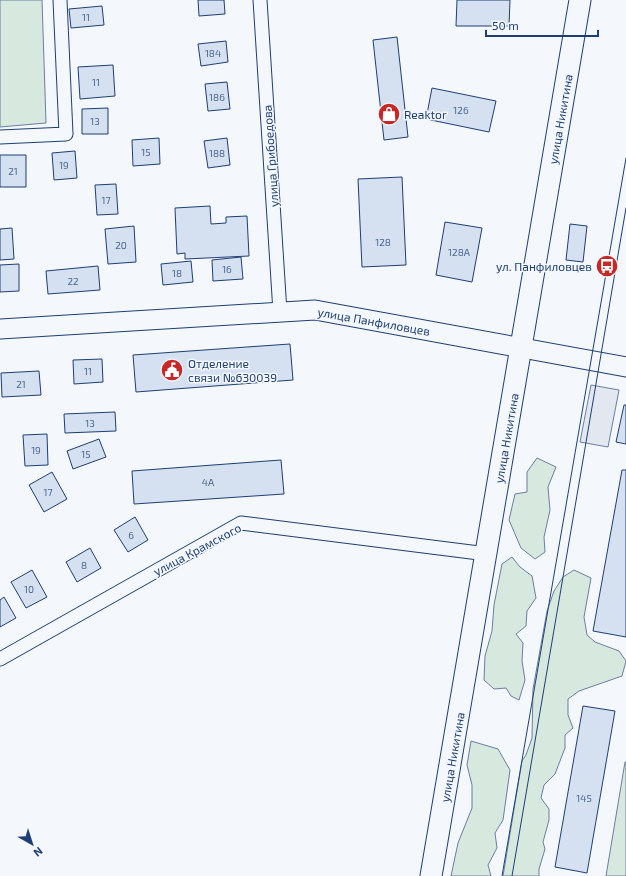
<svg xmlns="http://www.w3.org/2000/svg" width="626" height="876" viewBox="0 0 626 876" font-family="'Exo 2',sans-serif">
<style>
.green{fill:#d7e8df;stroke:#687fa3}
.parking{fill:#e3e8f0;stroke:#687fa3}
.building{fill:#d5e0f0;stroke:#1d3f73}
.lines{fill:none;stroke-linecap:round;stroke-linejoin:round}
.street-casing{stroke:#1d3f73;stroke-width:15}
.secondary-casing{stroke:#1d3f73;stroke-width:21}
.primary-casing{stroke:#1d3f73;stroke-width:23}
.street{stroke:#f4f7fb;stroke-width:13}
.secondary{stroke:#f4f7fb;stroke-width:19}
.primary{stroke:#f4f7fb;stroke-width:21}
.tram{stroke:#1d3f73;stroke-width:1}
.labels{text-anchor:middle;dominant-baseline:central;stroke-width:3;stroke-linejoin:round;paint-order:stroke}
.number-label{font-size:10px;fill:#4b6792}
.poi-label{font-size:12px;fill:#1d3f73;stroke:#f4f7fb;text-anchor:start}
.street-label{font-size:12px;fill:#1d3f73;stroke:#f4f7fb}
</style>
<rect width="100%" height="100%" fill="#f4f7fb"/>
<path class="green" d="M0 0H42L46 123 0 127Z
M537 458 556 467 548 487 550 510 544 537 545 552 535 559 521 548 509 520 515 494 527 492V472Z
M512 557 520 567 532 576 536 598 527 611 526 626 516 634 523 643 522 661 525 680 519 700 511 696 506 688 494 689 484 680 485 656 492 631 494 605 502 564Z
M574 570 591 578 584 617 587 635 595 642 619 651 626 661 622 676 579 691 568 699V715L573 728 565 735V748L555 774 544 785 541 798 549 809V820L543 842 545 849 539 869V876H503L522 761 526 755 532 738 533 689 547 611 554 591 563 577Z
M471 741 498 749 510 770 503 820 495 833 497 848 488 865 491 876H451L458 843 472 808V785L467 765Z
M625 762H626V876H606Z"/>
<path class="parking" d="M591 385 619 390 608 447 580 442Z"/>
<path class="building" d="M198 0H224L225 14 199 16Z
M457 0H510L509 26H456Z
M102 6 104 25 71 28 69 9Z
M397 37 408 137 384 140 373 40Z
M226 41 228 62 201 66 198 44Z
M113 65 115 96 80 99 78 67Z
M227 82 230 109 208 111 205 84Z
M432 88 496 101 489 132 426 119Z
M108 108V134H82V109Z
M159 138 160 164 133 166 132 140Z
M227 138 230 165 208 168 204 141Z
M75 151 77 178 54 180 52 153Z
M0 155H26V187H0Z
M402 177 406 265 362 267 358 179Z
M116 184 118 214 97 215 95 185Z
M210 206 211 224 226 223V217L247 216 249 256 185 259V253L177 254 175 208Z
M445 222 482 228 472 282 436 275Z
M570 224 587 226 583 262 566 260Z
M134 226 136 262 108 264 105 229Z
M12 228 14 259 0 260V229Z
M241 257 243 279 213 281 212 260Z
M191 261 193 282 163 285 161 264Z
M19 264V291L0 292V265Z
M98 266 100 290 48 294 46 271Z
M290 344 293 380 136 392 133 355Z
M102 359 103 382 74 384 73 360Z
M39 371 41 395 2 397 1 373Z
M624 405H626V444L616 442Z
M115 412 116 431 65 433 64 414Z
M47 434 48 465 25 466 23 435Z
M99 439 106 457 73 469 67 451Z
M281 460 284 494 134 504 132 471Z
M622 470H626V637L593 631Z
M52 472 67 499 44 512 29 485Z
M135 517 148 540 128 552 114 530Z
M90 548 101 568 77 582 66 562Z
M32 570 47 597 26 608 11 582Z
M4 597 16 618 0 627V600Z
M583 706 615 711 587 873 555 867Z"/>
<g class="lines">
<g class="street-casing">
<path id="street" d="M260 0 280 312
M0 137 66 134 60 0
M0 659 241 523 487 554"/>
</g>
<g class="secondary-casing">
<path id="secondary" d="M0 329 315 310 626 367"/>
</g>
<g class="primary-casing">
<path id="primary" d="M431 876 580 0"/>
</g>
<use href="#street" class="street"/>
<use href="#secondary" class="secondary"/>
<use href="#primary" class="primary"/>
<path class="tram" d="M502 876 626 158
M512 876 626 208"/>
</g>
<defs>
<g id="shop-disc" transform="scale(1.15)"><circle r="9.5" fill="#c62828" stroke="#f4f7fb"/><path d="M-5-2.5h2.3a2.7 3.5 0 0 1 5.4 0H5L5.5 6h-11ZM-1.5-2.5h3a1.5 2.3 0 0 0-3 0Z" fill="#fff"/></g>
<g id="bus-disc" transform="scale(1.15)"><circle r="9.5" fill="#c62828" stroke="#f4f7fb"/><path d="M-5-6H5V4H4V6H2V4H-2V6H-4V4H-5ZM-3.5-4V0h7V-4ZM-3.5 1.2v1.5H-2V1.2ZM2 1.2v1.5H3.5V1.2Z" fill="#fff"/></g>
<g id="civic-disc" transform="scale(1.15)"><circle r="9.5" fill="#c62828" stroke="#f4f7fb"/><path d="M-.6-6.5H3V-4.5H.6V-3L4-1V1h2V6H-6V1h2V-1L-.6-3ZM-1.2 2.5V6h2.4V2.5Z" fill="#fff"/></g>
</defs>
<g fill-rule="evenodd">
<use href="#shop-disc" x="389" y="114"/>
<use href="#bus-disc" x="607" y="266"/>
<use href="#civic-disc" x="172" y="370"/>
</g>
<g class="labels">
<g class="number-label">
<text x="86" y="17">11</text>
<text x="213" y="53">184</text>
<text x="96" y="82">11</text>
<text x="217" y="97">186</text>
<text x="461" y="110">126</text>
<text x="95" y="121">13</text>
<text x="146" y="152">15</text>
<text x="217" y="153">188</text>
<text x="64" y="165">19</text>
<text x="13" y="171">21</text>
<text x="106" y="200">17</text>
<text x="383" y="242">128</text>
<text x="121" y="245">20</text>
<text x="459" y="252">128А</text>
<text x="227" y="269">16</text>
<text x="177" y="273">18</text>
<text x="73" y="281">22</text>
<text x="88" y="371">11</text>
<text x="21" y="384">21</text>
<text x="90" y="423">13</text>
<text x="36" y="450">19</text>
<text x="86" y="454">15</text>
<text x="208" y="482">4А</text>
<text x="48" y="492">17</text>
<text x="131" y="535">6</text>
<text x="84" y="565">8</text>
<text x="29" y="589">10</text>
<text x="584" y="798">145</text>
</g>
<g class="poi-label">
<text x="404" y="114">Reaktor</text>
<text x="592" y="266" text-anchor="end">ул. Панфиловцев</text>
<text x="188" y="363">Отделение<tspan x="188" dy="14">связи №630039</tspan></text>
</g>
<g class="street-label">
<text transform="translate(560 119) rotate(-80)">улица Никитина</text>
<text transform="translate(270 156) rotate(-94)">улица Грибоедова</text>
<text transform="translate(374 321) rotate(10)">улица Панфиловцев</text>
<text transform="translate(506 438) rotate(-80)">улица Никитина</text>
<text transform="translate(197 549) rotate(-28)">улица Крамского</text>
<text transform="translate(452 757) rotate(-80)">улица Никитина</text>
</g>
</g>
<g transform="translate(32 844) rotate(141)" stroke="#f4f7fb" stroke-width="3" paint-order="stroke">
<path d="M0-3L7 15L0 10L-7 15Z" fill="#1d3f73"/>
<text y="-6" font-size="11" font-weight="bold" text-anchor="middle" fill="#1d3f73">N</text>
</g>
<path d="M486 30v6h112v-6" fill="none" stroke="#1d3f73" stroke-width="2"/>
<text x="492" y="30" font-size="12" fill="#1d3f73" stroke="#f4f7fb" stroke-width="3" paint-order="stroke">50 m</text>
</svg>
